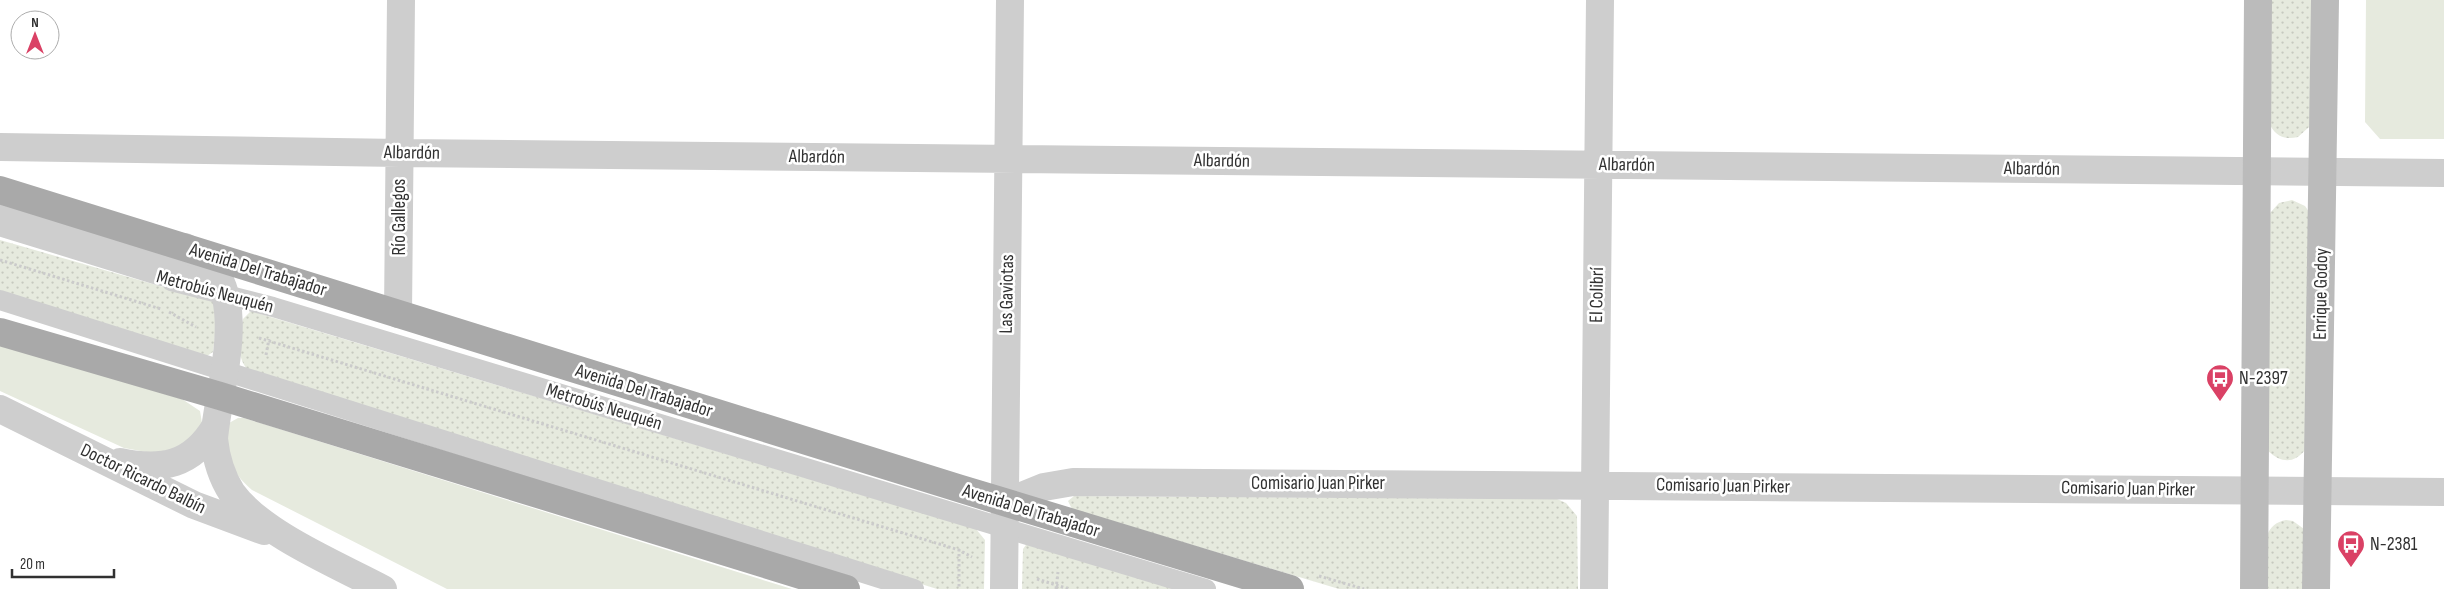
<svg xmlns="http://www.w3.org/2000/svg" width="2444" height="589" viewBox="0 0 2444 589" font-family="'Sofia Sans Condensed',sans-serif">
<style>
.green{fill:#e6eade}
.park{fill:url(#park-dots)}
.lines{fill:none;stroke-linecap:round;stroke-linejoin:round}
.path{stroke:#cbcbcb;stroke-width:3;stroke-dasharray:2.5 2.5;stroke-linecap:butt}
.service{stroke:#cecece;stroke-width:20}
.pedestrian{stroke:#cecece;stroke-width:28}
.minor{stroke:#cecece;stroke-width:28}
.secondary{stroke:#bbb;stroke-width:28}
.primary{stroke:#a9a9a9;stroke-width:28}
.labels{text-anchor:middle;dominant-baseline:central;stroke-width:5;stroke-linejoin:round;paint-order:stroke}
.street-label{font-size:19px;fill:#313131;stroke:#fff}
.poi-label{font-size:19px;fill:#313131;stroke:#fff;text-anchor:start}
</style>
<defs>
<pattern id="park-dots" width="8" height="8" patternUnits="userSpaceOnUse" patternTransform="scale(1.25)"><rect width="8" height="8" fill="#e6eade"/><path d="M2 2h.1M6 6h.1" fill="none" stroke="#c6c9bf" stroke-width="1.8" stroke-linecap="round"/></pattern>
</defs>
<rect width="100%" height="100%" fill="#fff"/>
<path class="green" d="M2366 0H2444V139H2380L2365 122Z
M0 345 182 399 200 411 202 423 200 430 180 448 152 453 124 448 0 391Z
M238 418H244L792 589H447L252 490C228 469 225 454 229 423Z"/>
<path class="park" d="M2270 0H2313L2311 118 2309 127 2298 137C2284 140 2275 136 2269 123Z
M2292 200 2305 206 2309 212 2305 450C2294 464 2281 463 2268 451L2270 213 2279 203Z
M0 240 212 301 218 309 213 352 207 356 0 291Z
M251 311 976 529 985 540 984 589H937L251 372C235 362 239 335 243 319Z
M1074 496 1557 499 1566 503 1577 516 1578 589H1339L1072 509 1068 501Z
M2286 520 2293 521 2304 529 2307 589H2264C2265 566 2256 525 2286 520Z
M1028 542 1185 589H1022L1023 549Z"/>
<g class="lines">
<path class="path" d="M0 260 161 309
M169 312 196 327
M259 338 959 550 972 557
M266 355 269 339
M959 549V589
M1319 576 1364 589
M1037 579 1069 589
M1056 589 1058 572"/>
<path class="service" d="M171 281 273 307 1206 589
M0 300 914 589"/>
<path class="pedestrian" d="M0 209 205 273 185 275 162 272 0 222"/>
<path class="minor" d="M0 147 400 153 2444 173
M185 247C192 252 199 255 205 260 250 301 218 387 214 439 216 458 221 476 232 493 262 534 338 565 383 589
M398 314 401 0
M0 409 194 505 264 531
M120 462C162 471 192 465 215 427
M1005 503 1044 487 1073 482 2444 492
M1004 589 1010 0
M1594 589 1600 0"/>
<path class="secondary" d="M2254 589 2258 0
M2316 589 2325 0"/>
<path class="primary" d="M0 190 958 488 1290 589
M0 332 220 396 846 589"/>
</g>
<defs>
<g id="bus-pin" transform="scale(1.4375)"><path d="M0 17L-7.5 6A9.5 9.5 0 1 1 7.5 6Z" fill="#da4165" stroke="#fff"/><path d="M-5-6H5V4H4V6H2V4H-2V6H-4V4H-5ZM-3.5-4V0h7V-4ZM-3.5 1.2v1.5H-2V1.2ZM2 1.2v1.5H3.5V1.2Z" fill="#fff"/></g>
</defs>
<g fill-rule="evenodd">
<use href="#bus-pin" x="2220" y="378"/>
<use href="#bus-pin" x="2351" y="544"/>
</g>
<g class="labels">
<g class="street-label">
<text transform="translate(412 153) rotate(1)">Albardón</text>
<text transform="translate(817 157) rotate(1)">Albardón</text>
<text transform="translate(1222 161) rotate(1)">Albardón</text>
<text transform="translate(1627 165) rotate(1)">Albardón</text>
<text transform="translate(2032 169) rotate(1)">Albardón</text>
<text transform="translate(399 217) rotate(-90)">Río Gallegos</text>
<text transform="translate(258 270) rotate(17)">Avenida Del Trabajador</text>
<text transform="translate(215 292) rotate(15)">Metrobús Neuquén</text>
<text transform="translate(1007 294) rotate(-89)">Las Gaviotas</text>
<text transform="translate(2321 294) rotate(-89)">Enrique Godoy</text>
<text transform="translate(1597 295) rotate(-89)">El Colibrí</text>
<text transform="translate(644 391) rotate(17)">Avenida Del Trabajador</text>
<text transform="translate(604 407) rotate(17)">Metrobús Neuquén</text>
<text transform="translate(143 479) rotate(26)">Doctor Ricardo Balbín</text>
<text x="1318" y="483">Comisario Juan Pirker</text>
<text transform="translate(1723 486) rotate(1)">Comisario Juan Pirker</text>
<text transform="translate(2128 489) rotate(1)">Comisario Juan Pirker</text>
<text transform="translate(1031 511) rotate(17)">Avenida Del Trabajador</text>
</g>
<g class="poi-label">
<text x="2239" y="378">N-2397</text>
<text x="2370" y="544">N-2381</text>
</g>
</g>
<g transform="translate(35 35)"><circle r="24" fill="#ffffff" stroke="#adadad"/>
<path d="M0-4L9 19L0 12L-9 19Z" fill="#da4165"/>
<text y="-8" font-size="14" font-weight="bold" text-anchor="middle" fill="#313131">N</text>
</g>
<path d="M12 569v8h102v-8" fill="none" stroke="#313131" stroke-width="2.5"/>
<text x="20" y="569" font-size="15" fill="#313131" stroke="#ffffff" stroke-width="4" paint-order="stroke">20 m</text>
</svg>
